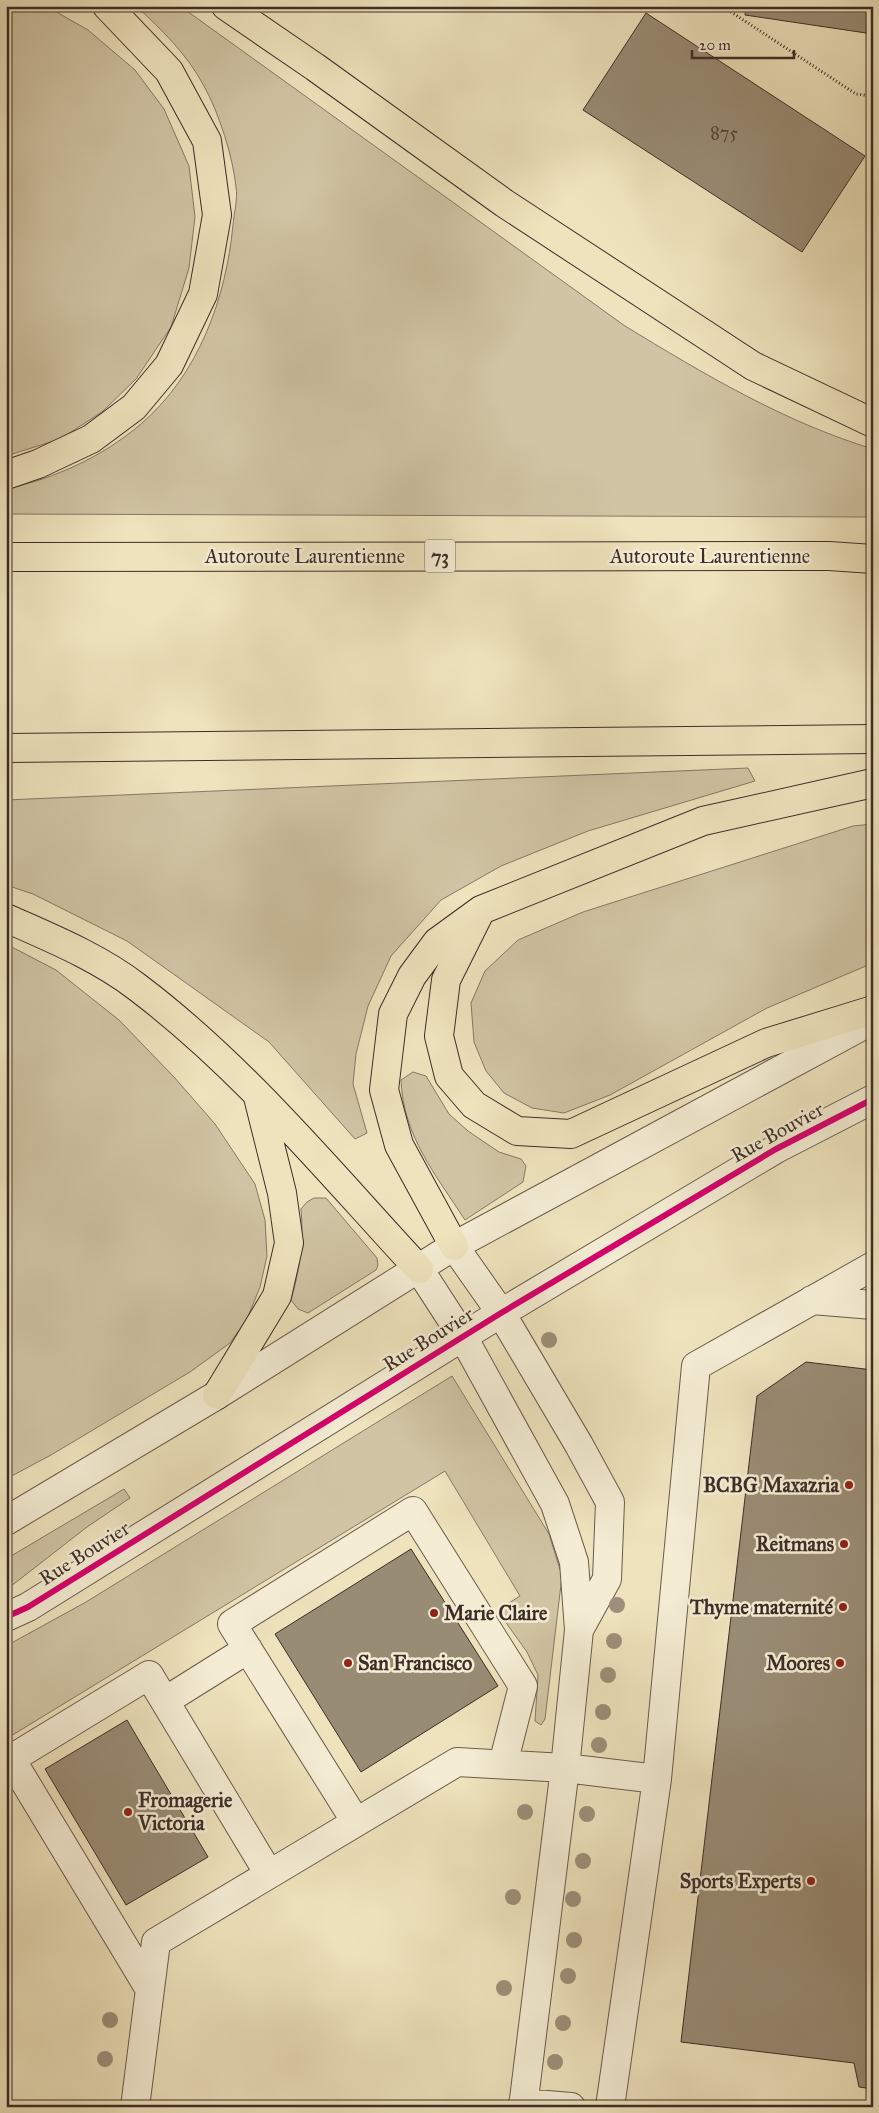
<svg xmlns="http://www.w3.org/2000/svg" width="879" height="2113" viewBox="0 0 879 2113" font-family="'IM FELL Great Primer',serif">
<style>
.green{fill:#d0c4a4;stroke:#867866}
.building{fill:#998c75;stroke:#3d2d28}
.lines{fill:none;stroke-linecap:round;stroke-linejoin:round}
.minor-casing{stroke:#695a4d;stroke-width:30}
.highway-casing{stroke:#3d2d28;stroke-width:30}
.path{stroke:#3d2d28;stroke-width:3;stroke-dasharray:1 2.5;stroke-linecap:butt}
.minor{stroke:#f4edd4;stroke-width:28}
.highway{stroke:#eee3bd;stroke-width:28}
.cycleway-casing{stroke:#f4edd4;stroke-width:9}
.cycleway{stroke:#d6006c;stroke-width:6}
.tree{fill:#9d8f79}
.poi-dot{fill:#8f2418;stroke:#f4edd4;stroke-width:2}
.labels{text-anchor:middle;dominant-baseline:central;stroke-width:5;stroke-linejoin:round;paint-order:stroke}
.number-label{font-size:18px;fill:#54453b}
.shield{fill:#f4edd4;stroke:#74675c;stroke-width:1}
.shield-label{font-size:19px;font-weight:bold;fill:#3d2d28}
.street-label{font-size:20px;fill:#3d2d28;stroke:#f4edd4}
.poi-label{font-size:20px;font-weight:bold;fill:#3d2d28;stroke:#f4edd4;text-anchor:end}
</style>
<rect width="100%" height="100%" fill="#eee3bd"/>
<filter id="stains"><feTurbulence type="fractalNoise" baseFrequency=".004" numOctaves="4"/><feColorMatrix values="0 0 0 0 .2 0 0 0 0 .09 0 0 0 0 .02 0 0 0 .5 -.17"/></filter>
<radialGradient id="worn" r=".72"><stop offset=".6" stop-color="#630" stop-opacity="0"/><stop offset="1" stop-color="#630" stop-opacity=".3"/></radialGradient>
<path class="green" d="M6 6H46L88 30 135 70 164 109 189 166 195 217 189 268 171 327 136 379 102 412 60 439 6 456Z
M136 6H180L625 326C704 374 784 422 873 449V517L6 514V489C56 478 102 457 141 424 199 374 226 298 233 225 234 213 238 199 236 187 233 157 219 113 204 86 187 54 162 30 136 6Z
M748 768 755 781 588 831 501 866 441 900 391 956 368 1006 356 1054 353 1084 367 1133 355 1139 269 1042 127 941 33 894 6 885V800Z
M873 824V963L767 1008 610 1095 564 1113 532 1108 504 1093 486 1071 474 1042 471 1003 485 971 518 940 583 912 853 826Z
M6 944 56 970 119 1020 174 1077 215 1124 255 1184 265 1220 267 1256 260 1287 247 1319 230 1343 190 1372 51 1455 6 1479Z
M413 1072 426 1076 449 1114 468 1131 499 1152 521 1159 526 1166 523 1182 465 1220C436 1175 403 1136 401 1080Z
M314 1198H326L377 1258 378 1265 376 1270 308 1313 298 1309 291 1300C300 1268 304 1242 301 1209L307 1202Z
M452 1376 549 1534 562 1576 545 1719 541 1725 535 1721 538 1675 527 1652 499 1613 501 1608 520 1596 445 1471 6 1739V1646L86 1602Z
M124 1489 130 1498 87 1527 6 1590V1559Z"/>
<path class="building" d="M746 6H873V34L745 15Z
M646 13 865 156 802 252 583 110Z
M806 1362 873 1370V2089L859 2087 854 2063 681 2042 757 1396Z
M411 1549 498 1686 361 1772 275 1634Z
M127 1720 208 1857 126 1905 45 1769Z"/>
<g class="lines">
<g class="minor-casing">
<path id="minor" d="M419 1269 463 1337 555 1504 574 1562 579 1630 607 1579 610 1502 579 1445 501 1313 454 1246
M812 1300 873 1305
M6 1521 217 1395 454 1246 873 1020
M6 1617 28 1607 501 1313 776 1149 873 1099
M165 1701 248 1649
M356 1822 232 1624 413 1511 523 1686 503 1764
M149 1988 11 1759 149 1675 269 1874
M523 2103 571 2107
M135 2107 156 1942 457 1762 565 1768 657 1779
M523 2107 565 1768 579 1630
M610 2107 657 1779 696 1366 873 1266"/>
</g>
<g class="highway-casing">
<path id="highway" d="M226 6 315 67 504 203 753 366 873 423
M6 475 38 464 91 439 134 407 169 365 203 294 217 215 207 141 169 71 107 6
M6 557 829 556 873 559
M6 748 873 739
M479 914 446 980 439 1036 449 1076 474 1105 517 1131 571 1134 766 1043 873 1010
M6 918C51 938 98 957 137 987 243 1067 329 1172 419 1269
M454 1246 399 1145 384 1090 393 1014 412 976 437 942 481 910 703 821 873 783
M217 1395 277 1296 289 1243 282 1193 258 1097"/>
</g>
<path class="path" d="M722 6 856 94 873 96"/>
<use href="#minor" class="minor"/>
<use href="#highway" class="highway"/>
<g class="cycleway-casing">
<path id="cycleway" d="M6 1617 28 1607 501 1313 776 1149 873 1099"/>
</g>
<use href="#cycleway" class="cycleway"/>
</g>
<g class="tree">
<circle cx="549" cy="1340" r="8"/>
<circle cx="617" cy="1605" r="8"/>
<circle cx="614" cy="1641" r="8"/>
<circle cx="608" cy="1675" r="8"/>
<circle cx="603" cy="1712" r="8"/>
<circle cx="599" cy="1745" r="8"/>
<circle cx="525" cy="1812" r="8"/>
<circle cx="587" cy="1814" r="8"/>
<circle cx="583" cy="1861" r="8"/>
<circle cx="513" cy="1897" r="8"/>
<circle cx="573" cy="1899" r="8"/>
<circle cx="574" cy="1940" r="8"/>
<circle cx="568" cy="1976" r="8"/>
<circle cx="504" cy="1988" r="8"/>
<circle cx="110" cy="2020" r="8"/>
<circle cx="563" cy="2023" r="8"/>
<circle cx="105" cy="2059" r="8"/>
<circle cx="555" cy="2062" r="8"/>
</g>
<g class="poi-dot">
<circle cx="849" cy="1485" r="5"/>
<circle cx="844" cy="1544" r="5"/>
<circle cx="843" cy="1607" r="5"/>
<circle cx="434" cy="1613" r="5"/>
<circle cx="348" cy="1663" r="5"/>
<circle cx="840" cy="1663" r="5"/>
<circle cx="128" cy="1812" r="5"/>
<circle cx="811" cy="1881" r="5"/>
</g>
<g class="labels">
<g class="number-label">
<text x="724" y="133">875</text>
</g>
<rect class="shield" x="425" y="539.5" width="30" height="33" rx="4"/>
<g class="shield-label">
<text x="440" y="556">73</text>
</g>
<g class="street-label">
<text x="305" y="556">Autoroute Laurentienne</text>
<text x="710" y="556">Autoroute Laurentienne</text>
<text transform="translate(777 1132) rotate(-29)">Rue Bouvier</text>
<text transform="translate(428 1339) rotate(-32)">Rue Bouvier</text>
<text transform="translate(84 1553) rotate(-32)">Rue Bouvier</text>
</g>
<g class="poi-label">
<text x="839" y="1485">BCBG Maxazria</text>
<text x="834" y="1544">Reitmans</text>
<text x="833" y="1607">Thyme maternité</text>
<text x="444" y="1613" text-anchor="start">Marie Claire</text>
<text x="358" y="1663" text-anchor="start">San Francisco</text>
<text x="830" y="1663">Moores</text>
<text x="138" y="1800" text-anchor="start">Fromagerie<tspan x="138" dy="23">Victoria</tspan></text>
<text x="801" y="1881">Sports Experts</text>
</g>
</g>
<rect width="879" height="2113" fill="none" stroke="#eee3bd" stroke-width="25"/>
<rect x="8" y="8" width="864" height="2098" fill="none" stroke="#3d2d28" stroke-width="2.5"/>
<rect x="12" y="12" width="854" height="2088" fill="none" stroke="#3d2d28"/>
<path d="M692 50v8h102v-8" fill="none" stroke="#3d2d28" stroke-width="2.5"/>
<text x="699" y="50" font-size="15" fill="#3d2d28" stroke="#f4edd4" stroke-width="4" paint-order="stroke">20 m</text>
<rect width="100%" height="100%" filter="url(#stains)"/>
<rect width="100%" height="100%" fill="url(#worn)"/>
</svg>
